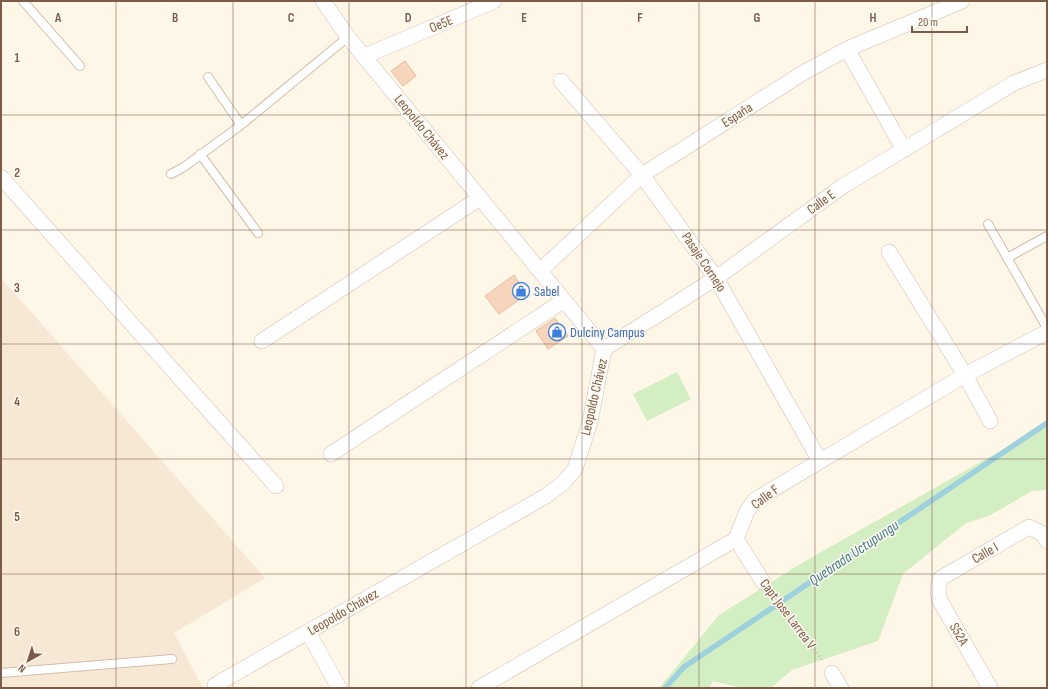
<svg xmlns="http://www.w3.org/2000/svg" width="1048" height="689" viewBox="0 0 1048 689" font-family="'Sofia Sans Condensed',sans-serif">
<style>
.residential{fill:#f7e8d5}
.green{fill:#d3eec3}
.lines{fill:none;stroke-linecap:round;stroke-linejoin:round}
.stream{stroke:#9ed1dd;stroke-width:5.5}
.building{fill:#f6d5bc;stroke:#eabc9b}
.lane-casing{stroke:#d2beab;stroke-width:10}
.street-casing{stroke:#d2beab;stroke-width:16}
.path{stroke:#dcb89e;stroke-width:2.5;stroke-dasharray:1 3;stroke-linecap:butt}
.lane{stroke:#fff;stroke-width:8}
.street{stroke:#fff;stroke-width:15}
.grid{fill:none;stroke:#7b5c48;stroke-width:1;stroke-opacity:0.55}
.labels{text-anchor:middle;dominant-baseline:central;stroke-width:3;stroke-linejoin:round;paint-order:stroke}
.street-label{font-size:14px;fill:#7b5c48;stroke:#fff9ef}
.shop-label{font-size:14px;fill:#366cbe;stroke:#fff9ef;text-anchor:start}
.water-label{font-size:15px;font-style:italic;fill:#3d7a89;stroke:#fff9ef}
.grid-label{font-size:13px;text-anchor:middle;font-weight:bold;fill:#7b5c48;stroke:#fff9ef;stroke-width:3;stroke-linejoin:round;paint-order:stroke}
</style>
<rect width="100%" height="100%" fill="#fef6e7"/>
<path class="residential" d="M1 278 265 578 174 633 203 688H1Z"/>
<path class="green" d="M677 372 691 399 647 421 633 394Z
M1047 420V490L1032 491 989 516 966 523 903 574 878 641 792 670 771 688H742L713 681 709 688H659L719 615 800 564 1032 433Z"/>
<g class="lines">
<path class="stream" d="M665 688 684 667 1047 423"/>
</g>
<path class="building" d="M405 61 416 76 403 86 391 71Z
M514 275 527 294 499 314 485 296Z
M555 318 568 336 548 349 536 331Z"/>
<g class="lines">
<g class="lane-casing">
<path id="lane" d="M23 1 80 66
M208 77 241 125
M200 154 258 233
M171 174 184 167 241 125 348 37
M988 224 1047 328
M1007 258 1047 236
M1 673 172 659"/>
</g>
<g class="street-casing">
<path id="street" d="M323 1 348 37 604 349
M847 49 904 150
M365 56 494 1
M561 81 642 175 716 278 820 461
M1 177 276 486
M889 252 965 375 990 421
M540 271 642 175 803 73 847 49 962 1
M262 341 480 198
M604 349 716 278 843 186 1014 83 1047 70
M331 454 563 301
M736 539 763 582
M308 632 339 688
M832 673 841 688
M215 685 546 496 563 483 575 469 590 422 604 349
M479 688 736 539 747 511 755 500 965 375 1047 332
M990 688 939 599 938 588 941 578 1029 527 1043 534 1047 541"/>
</g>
<path class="path" d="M773 595 822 660"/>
<use href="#lane" class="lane"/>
<use href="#street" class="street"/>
</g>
<path class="grid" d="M116 1V688M233 1V688M349 1V688M466 1V688M582 1V688M699 1V688M815 1V688M932 1V688M1 115H1047M1 230H1047M1 344H1047M1 459H1047M1 574H1047"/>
<defs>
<g id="shop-ring" transform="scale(0.9)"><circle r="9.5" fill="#fff9ef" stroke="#3f7fe0" stroke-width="1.5"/><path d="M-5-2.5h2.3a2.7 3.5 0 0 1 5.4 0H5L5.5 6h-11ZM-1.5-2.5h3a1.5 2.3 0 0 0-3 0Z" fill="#3f7fe0"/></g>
</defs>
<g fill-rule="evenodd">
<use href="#shop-ring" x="521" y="291"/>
<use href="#shop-ring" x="557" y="332"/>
</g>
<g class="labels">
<g class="street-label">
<text transform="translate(441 24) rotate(-23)">Oe5E</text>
<text transform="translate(737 115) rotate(-32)">España</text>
<text transform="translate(422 127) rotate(51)">Leopoldo Chávez</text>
<text transform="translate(821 202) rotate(-36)">Calle E</text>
<text transform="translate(704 262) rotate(56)">Pasaje Cornejo</text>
<text transform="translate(594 397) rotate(-77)">Leopoldo Chávez</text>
<text transform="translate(765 497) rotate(-37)">Calle F</text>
<text transform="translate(985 553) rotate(-30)">Calle I</text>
<text transform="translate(343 612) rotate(-30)">Leopoldo Chávez</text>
<text transform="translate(788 614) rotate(53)">Capt Jose Larrea V</text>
<text transform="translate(959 634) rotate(60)">S52A</text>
</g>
<g class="shop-label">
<text x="534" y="291">Sabel</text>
<text x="570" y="332">Dulciny Campus</text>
</g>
<g class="water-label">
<text transform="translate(854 553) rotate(-34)">Quebrada Uctupungu</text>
</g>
</g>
<g class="grid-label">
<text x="58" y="22">A</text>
<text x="175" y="22">B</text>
<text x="291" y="22">C</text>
<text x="408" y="22">D</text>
<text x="524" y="22">E</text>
<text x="640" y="22">F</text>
<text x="757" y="22">G</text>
<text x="873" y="22">H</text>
<text x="17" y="62">1</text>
<text x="17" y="177">2</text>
<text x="17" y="292">3</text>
<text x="17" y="406">4</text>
<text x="17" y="521">5</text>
<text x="17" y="636">6</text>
</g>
<rect width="1048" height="689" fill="none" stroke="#7b5c48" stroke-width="4"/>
<g transform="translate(28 661) rotate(219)" stroke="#fff9ef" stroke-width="3" paint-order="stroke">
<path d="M0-3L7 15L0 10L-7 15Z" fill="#7b5c48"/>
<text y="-6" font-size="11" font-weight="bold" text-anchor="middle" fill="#7b5c48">N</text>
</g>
<path d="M912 26v6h55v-6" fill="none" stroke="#7b5c48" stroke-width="2"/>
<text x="918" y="26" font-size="12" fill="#7b5c48" stroke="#fff9ef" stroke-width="3" paint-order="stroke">20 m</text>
</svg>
